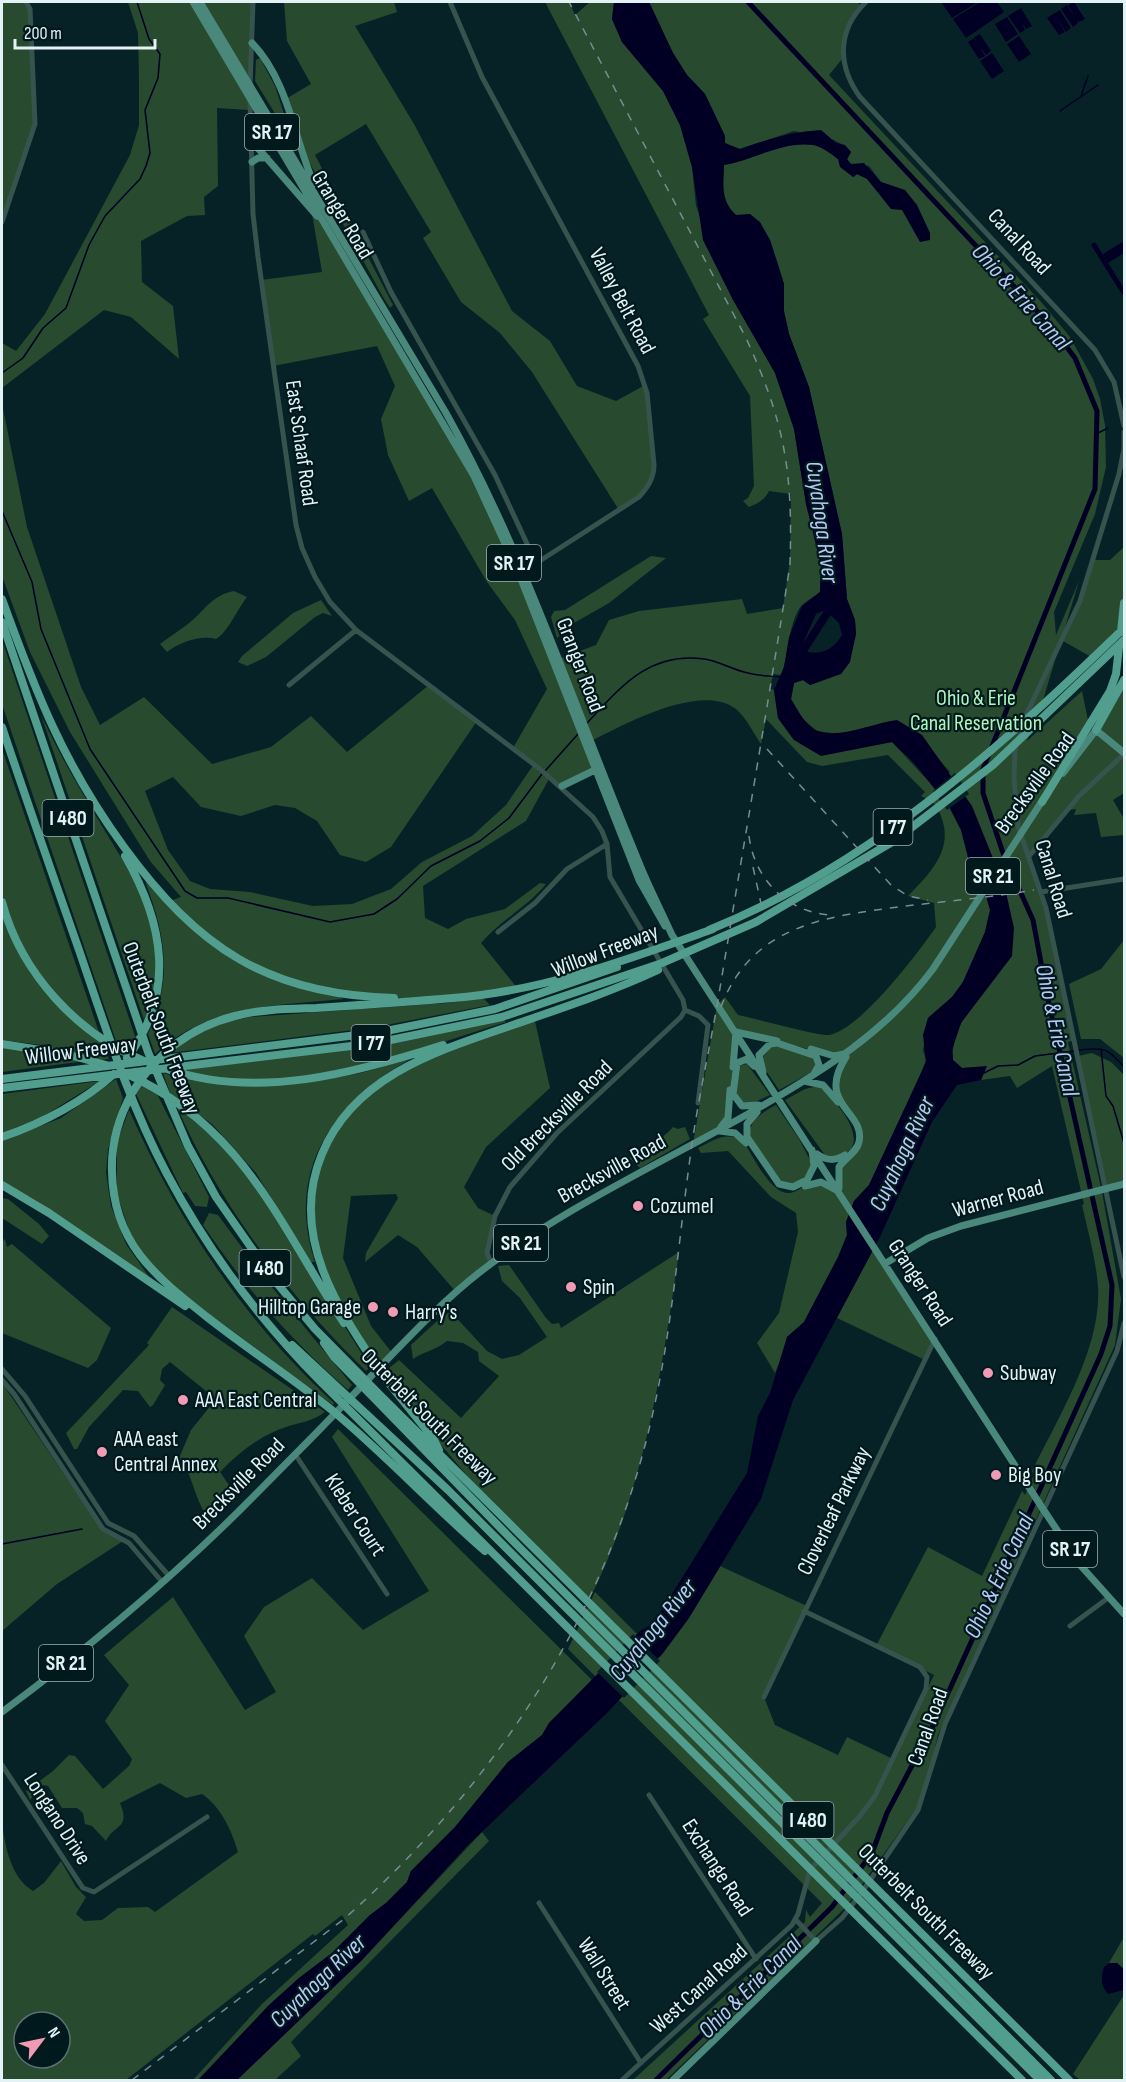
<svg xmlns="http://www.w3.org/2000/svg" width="1126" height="2082" viewBox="0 0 1126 2082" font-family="'Sofia Sans Condensed',sans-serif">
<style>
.green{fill:#284a2f;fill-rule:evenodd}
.water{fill:#010024;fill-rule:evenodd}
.pier{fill:#072227}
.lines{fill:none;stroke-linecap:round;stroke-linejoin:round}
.stream{stroke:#010024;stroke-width:1.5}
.canal{stroke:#010024;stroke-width:5}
.river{stroke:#010024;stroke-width:8}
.minor{stroke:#37534d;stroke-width:5}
.major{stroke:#4a887c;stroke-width:7}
.highway{stroke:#519d8e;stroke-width:8}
.rail{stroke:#788d91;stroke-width:1.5;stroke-dasharray:8 8;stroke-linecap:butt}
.poi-dot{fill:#f09ab6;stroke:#00191d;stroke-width:2}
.labels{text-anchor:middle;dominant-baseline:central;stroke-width:4.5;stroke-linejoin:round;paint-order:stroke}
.shield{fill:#00191d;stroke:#9fb1b4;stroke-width:1.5}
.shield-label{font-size:21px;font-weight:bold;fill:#e3f2f5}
.street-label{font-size:22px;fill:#e3f2f5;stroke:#00191d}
.park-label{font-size:22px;fill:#aef7bb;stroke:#00191d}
.poi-label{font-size:22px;fill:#e3f2f5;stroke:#00191d;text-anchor:start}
.water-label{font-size:24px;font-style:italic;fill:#b8c8f5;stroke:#00191d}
</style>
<rect width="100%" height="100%" fill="#072227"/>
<path class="green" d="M2 2H26L30 9 35 124 2 222Z
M128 2H193L250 95 249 110 217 108 218 186 204 197 205 215 187 216 141 241 142 282 173 306 179 359 131 317 104 310 2 388V343L16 351 45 314 130 155 139 125V78L138 33Z
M200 2H253L250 85Z
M284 2H394L397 12 355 26 414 124 512 311 550 341 577 386 616 401 645 385 654 465 647 489 619 510 532 372 500 333 461 302 423 238 431 232 366 124 315 155 393 305 390 308 383 297 308 160 284 100 311 84 287 41Z
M545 2H569L575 15 590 2H614L612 19 622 42 663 91 680 125 692 167 696 206 724 280 775 373 794 429 806 504 821 565 820 592C815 596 806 601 801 606 787 626 790 653 781 675L773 674 770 689 774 690 778 718 794 740 864 747 892 742 933 786 950 772 937 757 867 727 839 734 817 731 803 719 791 699 794 683 803 680 810 685 841 673 856 634 855 620 847 599 842 534 809 387 789 334 784 311V284L777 261 770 240 750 214 736 216C720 200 724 185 724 165 750 161 790 139 814 144 830 148 844 165 854 177L857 174 911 199 901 189 881 182 869 166 851 164 847 160 851 152C843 142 825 137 814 131L804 133 794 131 740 149 732 148 725 143V136L705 94 687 75 673 53 649 2H856L861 5 847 26 843 58 829 75 1042 303 1070 337 1093 379 1100 399 1105 425 1106 467 1095 514 1054 612 1056 635 1079 581 1043 700 1027 741 1082 691 1089 725 1051 783 1096 730 1124 680V793L1113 800 1124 819V835L1101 837 1096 813 1074 815 1076 809 1068 810 1030 856 1043 898 1075 1040 1068 1042 1102 1192 1121 1299 1115 1345 938 1735 923 1799 846 1907 666 2080H633L805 1922 806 1910 810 1917 822 1903 568 1649 595 1592 660 1657 689 1618 720 1566 807 1606 764 1697 775 1725 838 1755 847 1737 893 1759 889 1770 934 1675 876 1646 928 1547 982 1576 1022 1491 1025 1495 1034 1475 1032 1471C1058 1418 1102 1347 1098 1287 1096 1259 1088 1232 1082 1205L1084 1204 1052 1066 1017 1088 1010 1076 981 1080 986 1067 962 1068 953 1060C950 1021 989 985 1012 956L980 829 949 807 961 830 968 857 980 876 987 897 990 910 985 932 963 982 952 997 928 1018 923 1050 926 1060 918 1081 869 1185 854 1201 846 1222 847 1235 838 1257 804 1322 787 1337 785 1349 775 1373 757 1343 779 1313 798 1232 796 1213 771 1197 731 1154 728 1151 701 1153 698 1148C714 1140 727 1130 744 1142 752 1155 770 1192 787 1193 795 1194 805 1185 813 1182L840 1192 837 1175 856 1149 859 1135 835 1088 847 1055 813 1050 736 1032 728 1118 717 1132 693 1144 717 1005 725 997 738 1015C754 1018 818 1036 829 1035 860 1030 918 953 936 927L934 903 908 896C929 874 953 851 942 819 938 806 933 801 921 796L925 792 888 755 822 766 807 762 766 719 761 744C754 734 746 717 736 709 701 682 625 724 591 741L595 770 562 786 550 777 526 821 423 886 425 918 448 929 466 919 505 909 540 883 546 884C527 907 501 920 481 943L518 989 431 999 369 997 319 990 239 959 167 902 181 897 150 861 70 732 30 652 2 576V404L27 527 81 687 100 725 144 697 212 764 271 747 311 716 347 752 429 685 477 721 391 847 366 862 340 855 317 821 295 808 275 805 241 816 201 807 173 777 145 791 168 850 190 881 210 889 250 892 313 906 352 904 391 889 422 862 472 836 506 805 534 764 513 748 547 689 515 620 487 582 432 488 409 501 388 455 381 419 395 386 377 346 273 366 261 280 322 272 311 208 482 493 553 661 596 645 609 620 639 611 742 599 747 614 783 608 790 560 791 494 769 491C765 500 757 504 749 507L743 501 748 498 754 486 750 396 703 319 709 315Z
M260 58 275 86 286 120 276 115 255 81 256 60Z
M1124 547V628L1093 658 1063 641 1093 560H1110Z
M651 556 666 558 609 603 574 623 557 638 551 617 554 611 565 610Z
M234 591 247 597C237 610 228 632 216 639 201 635 180 642 167 652L160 644C169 637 179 631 188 624 205 611 210 596 234 591Z
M321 600 332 616 323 613 315 617 266 657 247 666 238 662 242 656 293 613Z
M2 640 136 1039 128 1050 117 1044 2 704Z
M41 715C58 752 78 786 99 821 121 858 148 897 155 941 160 969 152 997 145 1023Z
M2 749 99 1032C50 1000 18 949 2 893Z
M145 881 191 929 240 962 344 999C276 1006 209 1004 155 1054L148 1034C173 978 166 937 145 881Z
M2 916 17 950 31 974 61 1009 102 1042 109 1059 101 1060 41 1045 2 1040Z
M1124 940V1058L1100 1039H1081L1069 984 1101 969Z
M483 998 490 1005 376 1027 170 1053C194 1033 220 1022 250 1017L447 1003Z
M534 1017 550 1088 486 1147 464 1187 478 1208 495 1216 487 1253 491 1263 456 1292 417 1247 398 1235 365 1262 366 1253 398 1198 396 1194 351 1196 343 1258 371 1326 393 1354 378 1370 358 1339 314 1246V1177L341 1120 396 1071Z
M504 1020 506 1022C408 1052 285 1103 182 1070L382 1045Z
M776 1046 813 1057 816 1063 812 1072 779 1090 765 1069 763 1057 771 1047Z
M2 1047 85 1061 2 1072Z
M1092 1053 1111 1062 1124 1075V1184L1105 1188 1078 1056Z
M409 1060C332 1103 285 1172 315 1262H311L256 1173 213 1125 170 1093 163 1073C228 1091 293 1087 360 1073 377 1069 393 1063 409 1060Z
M747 1064 770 1095 749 1105 742 1103 735 1091 738 1066Z
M116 1079 123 1098 108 1149 106 1173 111 1206 126 1244 152 1281 37 1201 2 1181V1141L61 1118Z
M100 1081 42 1117 2 1133V1094Z
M142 1085 156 1092 209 1197 207 1207 195 1206 186 1192 183 1193 136 1094Z
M818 1086C833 1096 873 1142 843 1155 837 1157 831 1157 825 1155L785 1100 805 1089Z
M176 1105 225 1148 265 1199 370 1367 366 1371C289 1296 219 1204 176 1105Z
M776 1105 799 1139 811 1162 808 1177 794 1184 781 1182C758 1151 727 1130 776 1105Z
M129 1110C180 1224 242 1318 334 1403L333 1405 181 1293 151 1265 131 1236 117 1194V1142Z
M673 1127 678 1129 685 1127 690 1139 640 1168 629 1158C644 1148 662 1140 673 1127Z
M2 1198 8 1199 39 1224 49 1236 42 1244 2 1218Z
M209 1213 218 1215 266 1280 352 1385 348 1390C291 1341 245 1287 203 1225Z
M5 1239 7 1247 12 1244 111 1328 97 1360 88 1368 2 1333V1242Z
M875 1246 935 1339 925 1360 837 1318Z
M679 1252C662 1371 644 1493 588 1602L473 1483 382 1374 399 1360 461 1418 499 1376 479 1361 478 1352 463 1343 447 1341C436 1350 425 1351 413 1359L411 1345C419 1338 443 1314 451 1312L487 1351 502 1359 519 1355 547 1337 520 1298 502 1281 498 1266 509 1265 546 1318 552 1324 559 1323 561 1328Z
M172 1307 325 1412C312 1422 300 1422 286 1427 261 1435 238 1453 220 1472L237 1497 210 1521C193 1498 195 1478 179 1458L191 1430 216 1399 170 1362 162 1369 160 1380 165 1385 153 1405 150 1407 138 1391 123 1390 89 1427 77 1449H74L66 1433 149 1345 147 1343Z
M2 1383 97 1523 123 1541 57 1584 2 1631Z
M338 1429 593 1681 549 1723 542 1735 508 1762 455 1827 411 1871 407 1882 386 1903 370 1915 332 1953 299 1978 268 2006 230 2050 198 2080H193L262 2004 348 1925 342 1915 315 1936 313 1934 126 2080H2V1822C5 1847 11 1878 33 1891L44 1883 61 1861 76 1887 86 1897 76 1914 84 1921 102 1920 118 1908 148 1907 155 1912 238 1852C232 1831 221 1807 202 1794L186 1798 160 1783 120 1803C131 1829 114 1824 106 1841L92 1826 85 1824 83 1813 77 1808H62L48 1786 43 1785 30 1800 26 1791 53 1771 69 1755 75 1756 103 1789 129 1766 132 1759 105 1721 129 1685 104 1655 173 1597 245 1710 276 1692 244 1636 264 1607 312 1578 363 1630 429 1591 332 1437ZM24 2022H60V2058H24Z
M482 1832 489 1841 291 2042 301 2056 275 2080H237L362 1960Z
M1124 1937V1971L1117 1963H1109Z
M1124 1995V2080H1080L1073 2074Z"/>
<path class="water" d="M614 2H649L673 53 687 75 705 94 725 136V143L740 149C769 139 791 132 821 130L836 143 845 145 851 152 847 159 851 164 864 163 881 182 905 190 917 205 930 233V240L920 242 902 210 891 209 867 179 857 174 853 177 840 167 838 159C831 154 821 146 813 145 782 141 753 160 724 165 723 185 720 200 736 215L750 214 760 222 770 240 784 284V311L789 334 809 387 842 534 847 599 855 620 856 634 850 662 841 674 810 685 803 680 794 683 791 699C797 709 806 727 818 731 841 739 873 723 897 720L922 735 972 806 1005 888 1014 928 1012 956 961 1023 952 1050 953 1060 962 1068 987 1066 981 1080 957 1085 932 1122 880 1237 793 1400 761 1499 689 1618 663 1653 607 1713 467 1846 362 1960 237 2080H198L268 2006 299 1978 332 1953 370 1915 386 1903 407 1882 411 1871 455 1827 508 1762 542 1735 549 1723 640 1631 649 1626 664 1607 747 1473 758 1416 770 1393 787 1337 804 1322 838 1257 847 1235 846 1222 854 1201 869 1185 926 1062 923 1035 928 1018 952 997 963 982 985 932 990 910 980 876 968 857 961 830 950 808 914 763 892 742 821 756 794 740 778 718 774 690 784 667 789 637 802 606 820 592 821 565 806 504 794 429 775 373 733 300 703 240 692 167 680 125 663 91 622 42 612 19ZM825 610 839 623 842 635C834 648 823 655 808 652L804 641 816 614Z
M941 2H978L952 18Z
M980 2H997L1004 12 966 38 953 19Z
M1074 2 1085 19 1079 22 1077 20 1078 23 1073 27 1061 9 1067 5 1075 18 1068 5Z
M1021 8 1032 26 1026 29 1022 23 1025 30 1020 33 1008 16Z
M1060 10 1071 28 1066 32 1057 19 1065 32 1059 35 1047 18Z
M1007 17 1018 34 1006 42 995 24Z
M980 34 991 51 986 55 980 47 985 56 979 59 968 42 974 38 978 44 974 37Z
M1019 36 1031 54 1019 62 1007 44Z
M992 53 1004 71 992 79 980 61Z
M1124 241V253L1108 263 1103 254Z
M1109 1963H1117L1123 1968 1124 1990 1108 1994C1100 1985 1101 1977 1104 1967Z"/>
<path class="pier" d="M955 773 969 794 947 810 933 791Z
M633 1634 660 1661 624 1698 597 1672Z"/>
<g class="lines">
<path class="stream" d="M1081 96 1088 76
M1060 111 1098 85
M2 373 23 358 43 328 66 308 89 245 105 216 140 179 146 166 150 153 145 110 158 78 160 54 149 39 137 2
M1098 433 1108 428
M2 511 32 582 41 629 90 749 185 891 197 898H228L330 922 374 914 397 899 431 866 480 841 509 818 542 774
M587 723C620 688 649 651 704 659 719 661 733 670 748 673 759 676 770 676 781 677
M545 771 578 734
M1101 1049 1106 1096 1113 1106 1124 1143
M1079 1050C1104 1047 1108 1048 1124 1067
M984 1073 998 1066 1018 1065 1035 1056 1074 1051
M2 1544 82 1529"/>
<path class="canal" d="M1094 245 1124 293
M656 2080 832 1907 872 1853 887 1813 935 1722 1101 1354 1110 1326 1112 1285 1047 995 1033 920 1003 853 983 793V769L1095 489 1097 411 1075 358 1050 325 748 2"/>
<path class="river" d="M799 657 833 604"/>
<path class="minor" d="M450 2 482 77 638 366 647 393 654 465C654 478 648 487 639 497L521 573
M866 2C837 30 837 65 860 97L1095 350 1114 382 1124 426
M250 87 253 2
M250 99 253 214 258 257 296 525 302 548 315 577 330 602 356 630 540 769 593 817 602 831 607 844 610 877 683 1000 685 1010
M2 222 35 124 30 9 26 2
M363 232 391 292 495 475 536 563
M1124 432V449L1119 474 1080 601 1026 715 1015 750 1014 778 1018 826 1046 908 1124 1277
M289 685 356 630
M1030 855 1079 796 1124 754
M1041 892 1124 879
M498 932 535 903 567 869 607 844
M685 1010 699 1016 708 1025 698 1103
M491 1263 487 1253 495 1216 510 1187 557 1133 681 1017 685 1010
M2 1369 25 1396 108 1523 134 1536 170 1577
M2 1380 14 1394 103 1529 129 1543 163 1583
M295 1454 387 1594
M1070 1626 1108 1598
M764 1697 935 1339
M2 1765 83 1888 94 1892 207 1817
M649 1795 756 1959
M539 1903 641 2063
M796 1920 816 1941 842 1918 862 1892 918 1810 945 1724 1117 1351 1124 1323
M622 2080 792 1925 798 1914 810 1870 859 1817 875 1796 926 1689 927 1677 920 1667 804 1611"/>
<path class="major" d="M193 2 474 476 519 574 639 880 665 926
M200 2 446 413C526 556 575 709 638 860 648 886 661 910 672 935L1043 1509 1081 1566 1124 1614
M252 43C288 80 294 138 314 184
M250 139 317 216
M252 162 258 158H267
M1063 773 1096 730 1124 753
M562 786 597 769
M736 1032 777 1041
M811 1049 834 1056 844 1054
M754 1066 747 1059 737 1063 733 1094 742 1106 758 1105
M733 1067 736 1032
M763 1072 759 1055 770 1044 777 1043 816 1056 819 1065 815 1072
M804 1081 823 1085 838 1102
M757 1112 747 1124V1137L779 1184 793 1187 807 1180 814 1166 812 1150
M721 1127 728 1118 730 1090
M720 1131 735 1133 746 1143
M817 1154C827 1161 835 1161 845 1155
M805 1186 821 1182 836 1190
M839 1188V1167C845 1158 857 1152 859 1142 866 1111 815 1105 846 1057
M886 1263 928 1238 961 1226 1124 1184
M2 1712C91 1646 175 1576 253 1497 296 1454 338 1411 380 1367 412 1334 444 1300 480 1272 564 1207 664 1162 755 1110 823 1071 886 1032 933 969L1044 798
M673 2080 816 1941"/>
<path class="highway" d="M2 599C36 693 64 765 124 847 197 947 267 995 394 998
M2 622 148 1052 188 1146 216 1197 271 1276 315 1329 380 1395 1069 2080
M1121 632 1124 603
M2 727C27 802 53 876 79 950 105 1026 129 1103 167 1174 208 1251 259 1319 320 1381L1022 2080
M1096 730 1124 680
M1042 802 1110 691 1116 674 1119 647
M125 856C163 922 177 992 127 1058
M2 902C21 973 77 1034 144 1061
M709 930C871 865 1001 747 1124 628
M2 1044 66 1054 106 1065
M167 1069C257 1100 355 1073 443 1045
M125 1073C243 1126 278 1222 344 1323
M2 1079 381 1032 495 1009 617 967
M2 1088 376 1043 502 1017 662 963 756 922 894 841 993 765 1124 640
M2 1137C43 1123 81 1103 114 1074
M2 1185 49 1213 185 1306
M324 1343 334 1357 520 1548 1051 2080
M292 1345 448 1490 1040 2080
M379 1371 433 1438 439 1450
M382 1374C338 1309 288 1235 322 1154 354 1076 437 1051 510 1026 559 1009 611 992 658 970
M485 1551C433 1506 386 1455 333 1411 292 1378 248 1349 207 1317 155 1276 113 1243 112 1171 111 1144 119 1117 132 1093 155 1054 191 1027 235 1016 261 1009 289 1009 316 1008 362 1005 408 1002 453 998 544 991 629 959 713 929"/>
<path class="rail" d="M767 749 891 885 908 896 928 900
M749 836C754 878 786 912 830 915
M753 867 762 908
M721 1007C752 923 830 916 906 906 949 901 992 897 1034 890
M132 2080 344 1919C493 1787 606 1616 651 1421 673 1328 679 1232 693 1137 700 1091 710 1046 718 1000 742 855 767 710 790 565 793 472 785 423 746 338L569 2"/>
</g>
<g class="poi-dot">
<circle cx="638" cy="1206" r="6"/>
<circle cx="571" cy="1287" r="6"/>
<circle cx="373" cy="1307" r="6"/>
<circle cx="393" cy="1312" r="6"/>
<circle cx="988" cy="1373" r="6"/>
<circle cx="183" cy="1400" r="6"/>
<circle cx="102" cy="1452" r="6"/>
<circle cx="996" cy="1475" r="6"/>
</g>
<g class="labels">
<g class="shield">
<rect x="245" y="114" width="54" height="36" rx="4.5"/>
<rect x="487" y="545" width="54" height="36" rx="4.5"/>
<rect x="42.5" y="800" width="51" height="36" rx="4.5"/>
<rect x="873.5" y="809" width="39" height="36" rx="4.5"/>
<rect x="966" y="858" width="54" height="36" rx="4.5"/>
<rect x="351.5" y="1025" width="39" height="36" rx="4.5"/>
<rect x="494" y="1225" width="54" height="36" rx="4.5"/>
<rect x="239.5" y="1250" width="51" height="36" rx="4.5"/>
<rect x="1043" y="1531" width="54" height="36" rx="4.5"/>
<rect x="39" y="1645" width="54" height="36" rx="4.5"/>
<rect x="782.5" y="1802" width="51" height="36" rx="4.5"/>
</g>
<g class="shield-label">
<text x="272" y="132">SR 17</text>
<text x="514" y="563">SR 17</text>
<text x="68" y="818">I 480</text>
<text x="893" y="827">I 77</text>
<text x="993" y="876">SR 21</text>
<text x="371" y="1043">I 77</text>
<text x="521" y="1243">SR 21</text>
<text x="265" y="1268">I 480</text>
<text x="1070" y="1549">SR 17</text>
<text x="66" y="1663">SR 21</text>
<text x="808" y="1820">I 480</text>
</g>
<g class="street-label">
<text transform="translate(342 215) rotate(59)">Granger Road</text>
<text transform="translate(1019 242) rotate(47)">Canal Road</text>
<text transform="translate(622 301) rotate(62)">Valley Belt Road</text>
<text transform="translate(301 443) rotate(82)">East Schaaf Road</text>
<text transform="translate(580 665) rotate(69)">Granger Road</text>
<text transform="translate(1035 783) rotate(-54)">Brecksville Road</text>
<text transform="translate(1053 879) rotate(73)">Canal Road</text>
<text transform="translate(605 951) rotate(-21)">Willow Freeway</text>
<text transform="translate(161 1028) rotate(69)">Outerbelt South Freeway</text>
<text transform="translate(81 1051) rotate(-7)">Willow Freeway</text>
<text transform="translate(557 1116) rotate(-45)">Old Brecksville Road</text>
<text transform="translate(612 1169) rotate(-29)">Brecksville Road</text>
<text transform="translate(998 1199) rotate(-15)">Warner Road</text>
<text transform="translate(920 1283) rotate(57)">Granger Road</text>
<text transform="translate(429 1417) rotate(45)">Outerbelt South Freeway</text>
<text transform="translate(239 1484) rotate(-45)">Brecksville Road</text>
<text transform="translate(834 1511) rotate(-64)">Cloverleaf Parkway</text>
<text transform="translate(355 1515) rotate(57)">Kleber Court</text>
<text transform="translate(928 1727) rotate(-70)">Canal Road</text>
<text transform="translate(57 1819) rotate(57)">Longano Drive</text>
<text transform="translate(717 1868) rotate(57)">Exchange Road</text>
<text transform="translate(926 1912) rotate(45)">Outerbelt South Freeway</text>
<text transform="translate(604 1974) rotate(58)">Wall Street</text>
<text transform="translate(699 1989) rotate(-42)">West Canal Road</text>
</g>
<g class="park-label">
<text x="976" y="698">Ohio &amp; Erie<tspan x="976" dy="25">Canal Reservation</tspan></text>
</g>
<g class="poi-label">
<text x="650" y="1206">Cozumel</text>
<text x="583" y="1287">Spin</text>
<text x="361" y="1307" text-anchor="end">Hilltop Garage</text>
<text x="405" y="1312">Harry's</text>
<text x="1000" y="1373">Subway</text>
<text x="195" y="1400">AAA East Central</text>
<text x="114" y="1439">AAA east<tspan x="114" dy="25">Central Annex</tspan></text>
<text x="1008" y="1475">Big Boy</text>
</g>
<g class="water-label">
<text transform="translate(1021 297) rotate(48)">Ohio &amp; Erie Canal</text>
<text transform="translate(822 522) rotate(82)">Cuyahoga River</text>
<text transform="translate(1057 1030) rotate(78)">Ohio &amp; Erie Canal</text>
<text transform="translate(902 1154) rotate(-65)">Cuyahoga River</text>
<text transform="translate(999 1576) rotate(-65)">Ohio &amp; Erie Canal</text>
<text transform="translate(653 1630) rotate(-51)">Cuyahoga River</text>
<text transform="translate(318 1981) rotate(-44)">Cuyahoga River</text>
<text transform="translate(750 1987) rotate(-45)">Ohio &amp; Erie Canal</text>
</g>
</g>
<rect width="1126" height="2082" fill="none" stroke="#e3f2f5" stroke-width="6"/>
<g transform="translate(42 2040) rotate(58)"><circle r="28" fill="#00191d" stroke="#5b7073" stroke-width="1.5"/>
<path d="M0-4.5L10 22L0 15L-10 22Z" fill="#f09ab6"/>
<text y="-9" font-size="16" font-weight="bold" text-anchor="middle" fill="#e3f2f5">N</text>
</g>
<path d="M15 39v9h140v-9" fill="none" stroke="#e3f2f5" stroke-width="3"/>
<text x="24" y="39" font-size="18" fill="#e3f2f5" stroke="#00191d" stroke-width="4.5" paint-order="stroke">200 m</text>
</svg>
